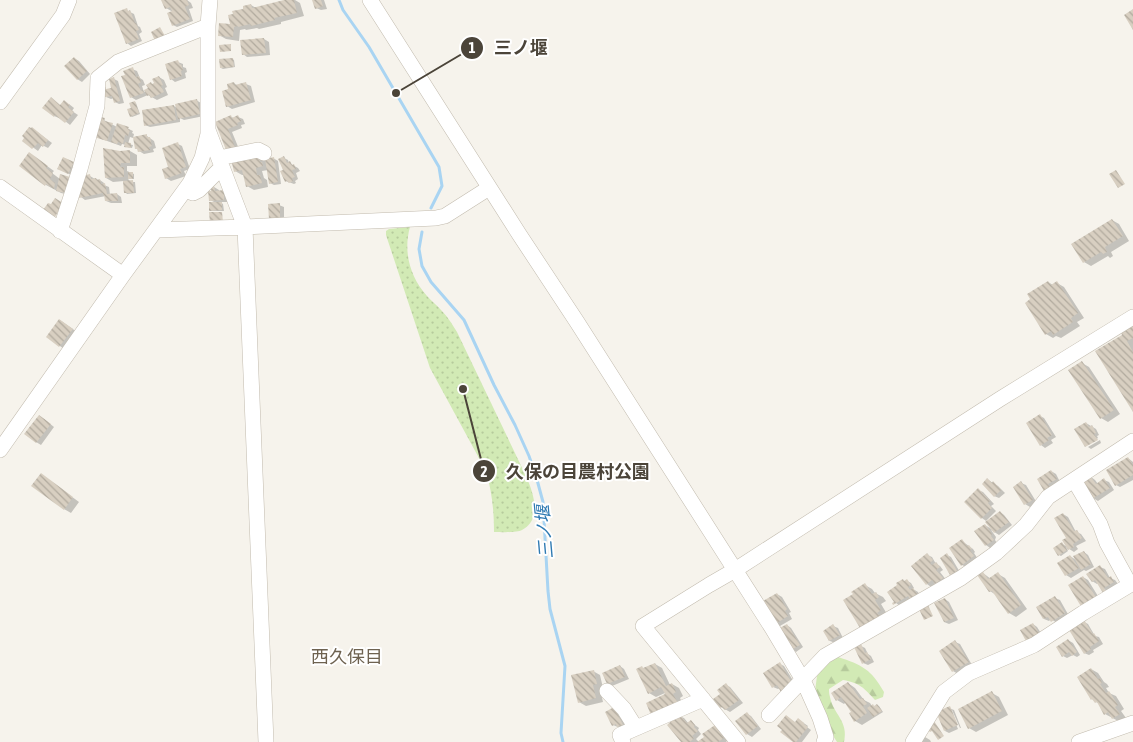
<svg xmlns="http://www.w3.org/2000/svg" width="1133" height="742" viewBox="0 0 1133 742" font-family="'Asap Condensed','Noto Sans JP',sans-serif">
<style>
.forest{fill:url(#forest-firs)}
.park{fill:url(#park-dots)}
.shadow{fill:#0003}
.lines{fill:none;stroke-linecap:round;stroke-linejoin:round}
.stream{stroke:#a9d4f2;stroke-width:3}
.building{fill:url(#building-back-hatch)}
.minor-casing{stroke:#c2bbae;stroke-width:16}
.minor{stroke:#fff;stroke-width:15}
.labels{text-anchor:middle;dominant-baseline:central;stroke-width:4;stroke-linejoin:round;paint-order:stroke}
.water-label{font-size:18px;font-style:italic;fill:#2e7ab2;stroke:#fff}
.neighbourhood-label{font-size:18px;fill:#6e6250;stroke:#fff}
.leader{fill:none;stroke:#4b4439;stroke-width:2}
.callout-dot{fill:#4b4439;stroke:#fff;stroke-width:2}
.mark-label{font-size:15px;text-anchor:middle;font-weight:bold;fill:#fff}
.callout-label{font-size:18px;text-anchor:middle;font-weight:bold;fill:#4b4439;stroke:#fff;stroke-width:4;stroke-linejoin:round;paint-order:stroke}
</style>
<defs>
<pattern id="forest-firs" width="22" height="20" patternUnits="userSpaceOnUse" patternTransform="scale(1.25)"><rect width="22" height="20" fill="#d2eab5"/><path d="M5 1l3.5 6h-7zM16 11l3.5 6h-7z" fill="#b6ca9c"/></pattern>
<pattern id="park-dots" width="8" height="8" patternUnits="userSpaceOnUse" patternTransform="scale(1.25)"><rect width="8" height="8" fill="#d2eab5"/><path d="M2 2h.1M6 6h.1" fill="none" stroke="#b6ca9c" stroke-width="1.8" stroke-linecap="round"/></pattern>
<pattern id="building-back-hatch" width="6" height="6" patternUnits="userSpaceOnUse" patternTransform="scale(1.25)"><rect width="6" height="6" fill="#d8cfc1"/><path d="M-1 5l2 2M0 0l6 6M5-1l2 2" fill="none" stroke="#b1aa9e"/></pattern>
</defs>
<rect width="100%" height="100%" fill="#f6f3ec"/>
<path class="forest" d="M838 657C862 665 871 669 884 692L883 697 875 700C864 688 860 683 843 680L829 689C829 691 829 694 830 697 833 714 849 721 844 742H837L826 725 815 691 817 676 826 664Z"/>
<path class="park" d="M410 227C403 252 410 277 427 296 431 301 437 305 441 310 448 317 452 324 457 332L526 476C533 492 543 519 522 530 517 533 501 532 494 532 494 511 492 492 486 471L430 368 386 235V231L389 229Z"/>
<path class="shadow" d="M163 0H187L191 3 193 8 189 9 193 21 177 27 173 25V12L166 8Z
M289 0H295L300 3 304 16 281 22V24L259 29 257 28 246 30 245 29 240 30 239 41 226 39 219 35 231 25 245 9 251 5 256 8Z
M314 0H324L327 9 321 10 316 8Z
M126 10 134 14 138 26 140 27 142 32 139 34 142 41 131 46 127 43Z
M264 39 269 42 270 55 247 57 243 54Z
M74 58 79 61 90 74 82 82 77 79Z
M232 59 234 60 235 67 223 69 221 68Z
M178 62 183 64V67L186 68 187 72 185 73 186 78 175 82 171 79Z
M132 69 137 71 140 78 143 80 145 85 142 86 144 92 149 89 151 84 154 85 159 77 164 80 167 87 165 88 168 95 157 100 148 95 136 100 131 97 126 75Z
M114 79 118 81 124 103 119 104 115 102 114 98 111 99 106 97 113 89Z
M234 83 238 86 246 84 251 86 255 102 232 109 227 106 230 90Z
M196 100 201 103 204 116 184 120 180 118V122L150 127 145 125 174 106 177 108Z
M135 102 136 103 140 114 132 117 131 116Z
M69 104 74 108 72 111 78 115 70 125 60 117 59 118 54 116 61 106Z
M231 117 234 118 238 117 243 119 245 124 241 125 242 128 232 132 239 149 231 152 216 122Z
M102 119 117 127 118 124 133 131 132 133 134 134 133 138 130 137 128 144 133 145 132 148 127 147 126 145 122 144 121 146 96 137Z
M36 131 52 143 48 148 42 145 38 151 23 140Z
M147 136 154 141 156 148 153 149 154 152 144 154 139 151Z
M178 144 182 146 190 169 184 171 186 176 171 181 166 178Z
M130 151 137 155V166H127V171L134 174V179H128L131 182H135L136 193 127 194 126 193 124 181 113 182 106 178 120 152Z
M259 157 266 161 273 158 278 161 281 184 274 185 270 183 268 170 262 171 264 178 267 180 268 187 254 190 247 186 245 175H242L235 171Z
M36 158 54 171 52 173 60 179 70 195 61 193 46 185 21 166Z
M64 158 78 166 73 176 63 171Z
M284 158 288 160 289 163 298 168 300 171 296 173 298 179 295 181 296 183 294 184 286 181Z
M90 176 95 179 100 180 104 183V185L109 187 110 195 117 194 121 197 122 203H111L106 201V196L85 200 81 197Z
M214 187 219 190V192L223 191 228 202H220L223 204 224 211H212L210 210 216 203 210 200Z
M279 205 284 207V220L274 221Z
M1112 220 1119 224 1129 241 1111 252 1113 256 1110 258 1108 256 1091 266 1084 262Z
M1048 282 1053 285 1057 283 1064 287 1084 318 1077 322 1080 326 1061 338 1056 336 1053 338 1046 334 1032 300Z
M60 320 77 332 64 349 60 346Z
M1133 327V410L1124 335Z
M1082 363 1089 367 1120 414 1108 422 1101 418Z
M1040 416 1044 418 1056 437 1051 440 1053 443 1045 448 1041 445Z
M44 419 54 427 41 445 36 442Z
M1086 423 1096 429 1099 435 1097 436 1098 438 1087 445V446L1076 429Z
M1100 440 1101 443 1091 449 1088 447Z
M1128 458 1133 462V480L1120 487 1116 485Z
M1051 471 1056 474 1060 482 1054 490 1039 479Z
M1091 477 1095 480 1098 484 1104 480 1109 482 1114 490 1098 501 1093 498Z
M48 479 79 502 71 513 64 509Z
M988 480 998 486 1005 493 999 498 994 496Z
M1021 483 1026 485 1037 503 1030 507 1025 504 1015 487Z
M978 490 983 492 994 504 991 506 996 511 986 521 982 518Z
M1000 512 1004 515 1012 525 999 535 991 530 996 537 995 540 997 543 990 548 986 545 985 525 993 530Z
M1063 514 1068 517 1076 532 1081 534 1086 541 1076 546 1078 549 1074 552 1066 547 1068 551 1061 556 1059 555 1062 544 1068 547 1067 539Z
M962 541 973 549 975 552 974 553 978 559 966 567 962 565Z
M1084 552 1088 555 1094 567 1086 571 1084 570 1071 578 1066 575 1070 556 1076 560Z
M927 555 932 557 936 564 940 566 943 570 940 572 947 581 941 586 936 583 931 587 927 584Z
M947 555 951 557 961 574 956 577 951 574Z
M1100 567 1105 569 1110 578 1115 580 1118 584 1109 594 1099 583 1097 584 1092 581Z
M983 573 991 579 998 574 1005 578 1027 609 1016 617 1009 613 996 595 990 591Z
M1083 577 1088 580 1101 601 1087 610Z
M907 581 911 583 914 588 913 589 918 592 921 598 900 606 896 603 905 582Z
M865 585 872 589 875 593 883 597 886 601 881 604 887 614 868 631Z
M777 594 782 597 791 612 789 613 792 619 780 626 775 624Z
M1055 598 1060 600 1069 616 1057 623 1051 619 1049 621 1044 619 1038 608Z
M945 599 949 602 958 620 949 624 944 622Z
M1084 622 1088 624 1095 636 1099 637 1103 644 1093 650 1094 652 1089 655 1084 653Z
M1033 624 1037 627 1044 638 1028 642Z
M787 625 791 628 803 647 796 652 792 649Z
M833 626 838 628 843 638 835 643 830 641 825 631Z
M1068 640 1073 643 1080 655 1077 657 1073 655 1067 658 1063 656Z
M955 642 960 644 972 665 958 674 953 671 941 651Z
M861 646 865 648 868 654 871 656 874 662 868 665 863 663Z
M655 664 662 668 670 685 672 684 679 688 683 696 680 698 684 707 666 695 665 693 656 697 649 693 645 669Z
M780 664 784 666 797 687 780 688 778 689 773 687Z
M620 666 624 669 629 679 612 686 608 684Z
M1091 669 1098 673 1104 682 1107 684 1109 687 1106 688 1109 693 1116 696 1124 709 1121 711 1126 718 1120 722 1105 714 1099 704 1092 699 1079 677Z
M593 671 600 675 603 688 600 689 603 702 586 706 579 702Z
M848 683 855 688 864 700 870 703 872 706 875 707 877 705 879 706 883 712 862 725 855 721 853 712 846 702 844 704 837 700Z
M726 685 730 687 743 703 730 712 721 707 722 694Z
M992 693 999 697 1008 715 976 732 969 728Z
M949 708 954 710 961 728H960L952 710H950L958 729 949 733 945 731Z
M619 711 627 727 623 729 613 725 606 712Z
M747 714 751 716 761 729 752 737 747 734 737 721Z
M679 716 684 718 689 724 691 722 699 728 698 730 701 734 696 739 699 742H683Z
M798 719 808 726 807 727 811 730 802 742H795L796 723Z
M719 729 728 740 726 742H699Z
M925 737 930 740 931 742H921Z"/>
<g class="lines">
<path class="stream" d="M339 0 343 10 369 47 439 167 442 186 431 208
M422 232 419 249 422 266 431 282 464 320 494 385 515 425 529 456 536 476 543 502 548 591 550 609 565 666 561 733 563 742"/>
</g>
<path class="building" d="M161 0H187L189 5 185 7 190 19 172 26 167 13 172 11 170 7 165 9Z
M284 0H294L297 13 274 18 275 20 251 26 250 24 238 27V26L234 27 233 37 218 36 219 23 230 24 228 15 233 14 232 11 243 9V6L251 4 252 8Z
M312 0H321L323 6 315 9Z
M127 8 128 11 130 10 135 23H136L139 30 136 31 139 39 126 44 114 13Z
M1133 9V30L1124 15Z
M160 27 165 36 155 41 151 32Z
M264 38 266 53 242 55 240 40Z
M231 44V51L220 52 219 45Z
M74 57 87 71 77 80 64 66Z
M233 58 234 67 220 68 219 59Z
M178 60 180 65 181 64 183 70 181 71 182 76 170 80 165 64Z
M133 67 136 77 139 76 141 82 138 84 141 91 143 90 144 93 130 98 121 76 125 75 123 71Z
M159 76 163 85 161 86 164 92 151 98 149 95 147 96 144 90 148 88 146 85 151 82 152 84 154 83 152 79Z
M114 77 120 101 114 103 112 96 105 97 103 88 106 87V89L111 88 109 79Z
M234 82 235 85 246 82 251 100 226 107 222 91 228 89 227 84Z
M51 97 60 105 64 100 70 105 68 107 74 112 65 123 55 115 54 117 42 108Z
M197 99 200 114 178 119 175 104Z
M135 101 139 113 130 117 127 109 131 108 129 103Z
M174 105 176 120 144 126 142 110Z
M231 115 232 118 238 115 241 121 237 123 238 125 228 129 235 147 226 150 215 122Z
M101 117 105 118 104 121 113 123 107 141 94 137Z
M117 123 129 127 128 129 130 130 128 136 125 135 123 144 118 142 117 144 111 142Z
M29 127 31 128 32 127 48 140 43 147 38 143 32 149 22 141 24 138 22 136Z
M147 134V137H150L152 146 149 147 150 150 138 152 137 149H135L133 137Z
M125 142 131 143V148L124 147Z
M178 142 186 167 180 169 182 173 165 179 162 169 168 167 162 148Z
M103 148 120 151 130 150V163H121L120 167H124V177L105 178Z
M29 152 48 166 46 168 53 173 50 179 55 183 54 189 46 184 45 186 19 166Z
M259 155 260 162H262L263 166 256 168 257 175H260L262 183 246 187 242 170 234 172 231 159Z
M284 156 287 163 290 161 292 165 294 164 296 169 292 170 295 177 292 178 293 181 289 183 287 181 285 182 280 171 283 170 278 159Z
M63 157 74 162 68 174 57 169Z
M274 157 278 182 269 184 265 159Z
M1116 170 1125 184 1118 188 1109 174Z
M128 172H133V179H128Z
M60 174 70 177 66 193 56 191Z
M90 174 91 179 96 178 97 180 100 179 101 184 105 183 107 194 117 193 118 201H105L104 195H103V193L79 198 78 192 82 176Z
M133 180 134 193H124L123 181Z
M211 186H214L215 191 224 190V200L209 201 208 191H211Z
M55 198 63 203 55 217 43 210 48 203 51 204Z
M209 202H222V210L209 211Z
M280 203V218L269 219 268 204Z
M209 212H222L223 222 210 223Z
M1112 219 1123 236 1105 247 1107 252 1103 254 1101 252 1083 263 1071 244Z
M1048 281 1051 285 1057 281 1078 313 1071 318 1073 322 1053 335 1051 331 1045 335 1025 303 1030 299 1027 294Z
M59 319 73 329 59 347 46 337Z
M1132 325 1133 327V338L1127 341 1133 352V412L1095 351 1122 335 1121 332Z
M1082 361 1114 410 1100 419 1068 370Z
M1040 414 1052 435 1047 438 1049 440 1040 446 1026 423Z
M39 415 51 424 36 443 24 434Z
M1086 422 1089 427 1092 425 1096 433 1094 434 1098 440 1085 447 1074 429Z
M1128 457 1133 465V475L1115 486 1106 470Z
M1051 470 1057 479 1048 484 1050 487 1044 491 1037 479Z
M41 473 73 497 64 510 31 486Z
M1090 476 1096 484 1104 478 1110 488 1092 499 1081 482Z
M987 478 992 483 993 481 1001 490 994 497 982 484Z
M1021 481 1033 500 1024 505 1013 487Z
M978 488 990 501 988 503 992 508 981 519 964 502Z
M1000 511 1009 522 994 533 985 522Z
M1063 513 1074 531 1077 530 1082 538 1073 544 1074 547 1068 550 1062 540 1066 538 1054 518Z
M985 524 992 534 991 536 994 540 985 546 974 531Z
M962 539 967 546 969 545 972 549 970 550 974 556 961 566 949 548Z
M1062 542 1067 550 1058 556 1053 548Z
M1084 551 1091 564 1081 570 1073 556Z
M927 553 933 560 930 563 932 565 936 562 940 567 936 570 943 578 935 584 932 580 926 585 911 566Z
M947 553 957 571 950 575 940 558Z
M1070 555 1079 568 1065 576 1057 563Z
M1100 565 1108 578 1111 576 1114 582 1104 588 1106 591 1103 593 1095 580 1092 582 1086 574Z
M983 572 988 579 998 572 1021 605 1008 614 992 591 989 592 977 575Z
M1083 576 1097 599 1082 608 1068 585Z
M903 579 904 581 907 579 911 585 908 587 910 590 913 588 918 595 911 600 908 596 893 605 892 603 894 602 887 592 897 585 896 583Z
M865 583 872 594 876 592 879 597 875 600 881 610 877 613 880 616 860 628 843 600 853 594 851 592Z
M777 593 787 609 785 611 788 616 774 625 761 602Z
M1055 596 1065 613 1051 622 1048 617 1043 619 1036 607Z
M945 598 954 618 944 622 934 603Z
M928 605 933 616 924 620 919 609Z
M1084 620 1093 634 1094 633 1099 641 1090 647 1091 649 1084 654 1069 630Z
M1033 623 1040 635 1027 643 1020 630Z
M787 624 800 645 791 650 778 629Z
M833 624 840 635 829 641 823 631Z
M1068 639 1077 652 1072 656 1069 652 1062 657 1056 647Z
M955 640 969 662 952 672 939 651Z
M861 644 865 653 867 652 871 659 862 664 854 647Z
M780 662 793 685 781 692 777 685 772 688 763 673Z
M655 663 666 686 672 683 676 692 673 694 678 703 651 715 646 703 665 694 661 687 648 694 636 669 642 666 643 668Z
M620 665 625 677 607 684 602 673Z
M1091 668 1098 679 1100 678 1102 683 1100 684 1106 693 1109 691 1118 705 1115 707 1120 714 1112 719 1108 712 1104 715 1097 702 1095 703 1092 699 1091 700 1077 677Z
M594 670 597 684 593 685 596 698 578 703 571 675Z
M848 682 860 699 863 698 867 704 863 706 867 713 854 722 849 713 851 712 841 697 836 701 831 693Z
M726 683 739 700 725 710 722 707 720 708 713 699 720 694 717 690Z
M992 691 1002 711 968 729 958 709Z
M873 704 874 706 877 704 882 711 873 717 867 708Z
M950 706 958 725 944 731 936 712Z
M614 707 623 725 617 727 616 724 612 726 605 712Z
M747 712 758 726 746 735 735 721Z
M679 714 687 723 691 720 695 725 694 727 698 731 692 736 694 738 690 742H681L667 725Z
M786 715 795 722 798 718 804 723V724L808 727 796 742H793L780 732 782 730 777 726Z
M934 721 944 736 938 740 932 731 930 732 928 730Z
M715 725 724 738 718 742H697L704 737 702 734Z"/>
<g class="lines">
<g class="minor-casing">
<path id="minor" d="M370 0 519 234 577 322 772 628 803 680 820 718 826 737 824 742
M0 102 63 15 69 0
M208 130 245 227 266 742
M219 158 258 150 264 153
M0 187 123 275
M185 190 193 193 199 190 222 167
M157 230 245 227 436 218 445 216 489 188
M60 231 80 169 97 106 98 78 118 62 208 26
M0 450 123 275 190 183 202 158 208 134V26L210 0
M1074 480 1100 524 1107 543 1130 585
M607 691 624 709 636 728
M769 715 825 656 961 578 996 553 1026 525 1048 497 1133 441
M623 742 620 735 703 699
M738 742 643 626 709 585 735 570 1000 399 1133 317
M913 742 944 692 969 673 1034 645 1083 613 1133 583
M1079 742 1133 723"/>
</g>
<use href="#minor" class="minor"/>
</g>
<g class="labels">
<g class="water-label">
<text transform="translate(544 532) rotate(-95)">三ノ堰</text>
</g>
<g class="neighbourhood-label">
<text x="347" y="656">西久保目</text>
</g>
</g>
<path class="leader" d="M396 93L472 48M463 389L484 471"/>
<g class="callout-dot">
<circle cx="396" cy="93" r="5"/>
<circle cx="463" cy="389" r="5"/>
<circle cx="472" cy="48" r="12"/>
<circle cx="484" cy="471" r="12"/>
</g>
<g class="mark-label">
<text x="472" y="53">1</text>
<text x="484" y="477">2</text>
</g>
<g class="callout-label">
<text x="521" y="54">三ノ堰</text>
<text x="578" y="478">久保の目農村公園</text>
</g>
</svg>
